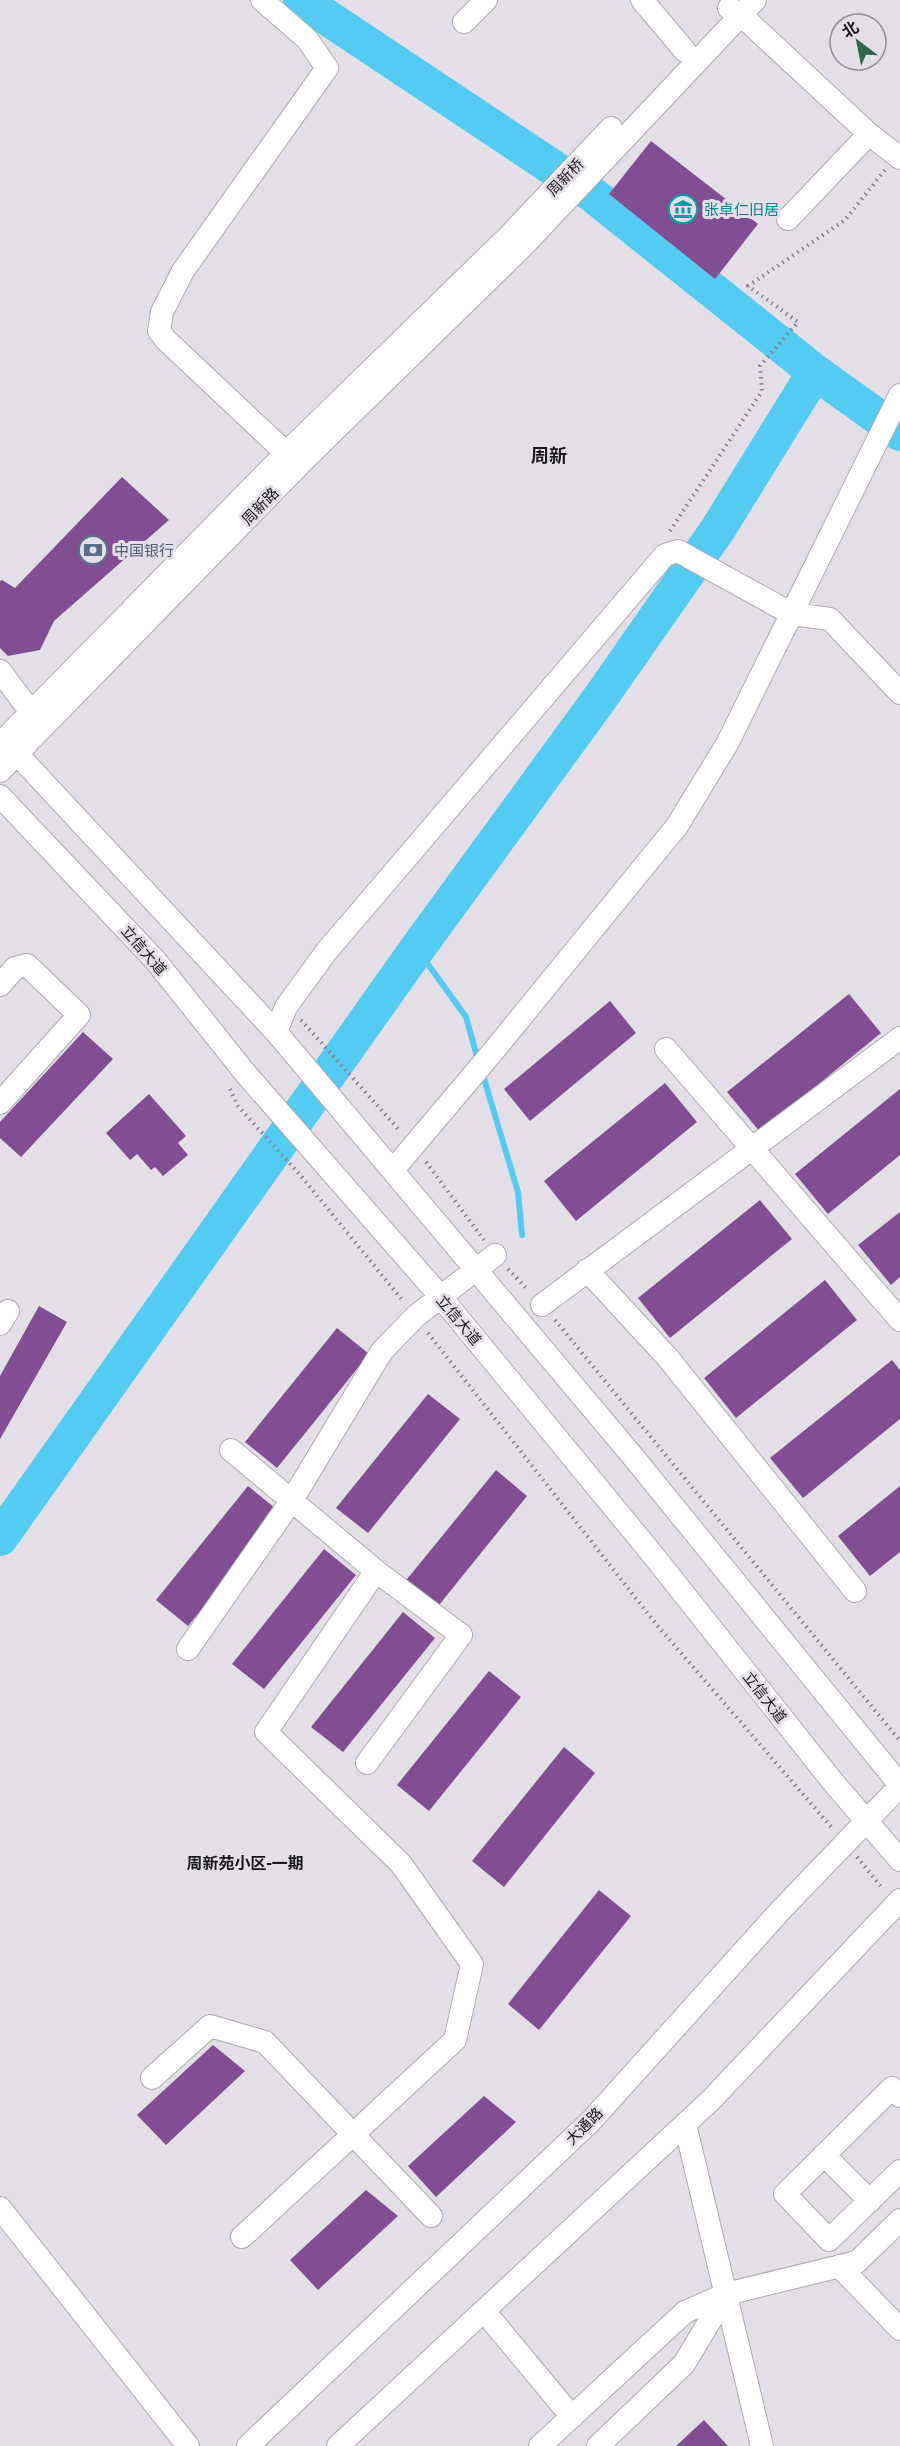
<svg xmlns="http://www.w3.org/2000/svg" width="900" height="2446" viewBox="0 0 900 2446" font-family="Ubuntu,'Noto Sans SC',sans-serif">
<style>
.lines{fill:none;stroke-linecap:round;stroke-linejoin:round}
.stream{stroke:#53cbf2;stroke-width:6}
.river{stroke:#53cbf2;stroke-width:36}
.building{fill:#814e93}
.minor-casing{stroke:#ada8ae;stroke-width:24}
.path{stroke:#848185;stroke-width:4;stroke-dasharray:1.5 4.5;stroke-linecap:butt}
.minor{stroke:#fff;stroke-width:22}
.labels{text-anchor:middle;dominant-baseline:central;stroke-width:6;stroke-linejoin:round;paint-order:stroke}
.street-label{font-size:15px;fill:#181719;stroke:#e4dfe6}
.culture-label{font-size:15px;fill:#0d838f;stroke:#e4dfe6;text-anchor:start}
.service-label{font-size:15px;fill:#4e5e75;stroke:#e4dfe6;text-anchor:start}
.neighbourhood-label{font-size:16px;font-weight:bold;fill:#181719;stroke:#e4dfe6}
.quarter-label{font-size:18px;font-weight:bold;fill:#181719;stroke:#e4dfe6}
</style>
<rect width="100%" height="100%" fill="#e4dfe6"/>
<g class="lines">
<path class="stream" d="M417 949 466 1017 478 1060
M482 1072 518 1192 522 1235"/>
<path class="river" d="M301 0 588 191 815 372 900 433
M0 1538 417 949 603 694 718 529 815 372"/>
</g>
<path class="building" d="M651 141 758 224 715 279 609 194Z
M122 477 169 520 54 621 40 650 8 656 0 648V581L2 580 15 588Z
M849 994 881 1033 760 1132 727 1092Z
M610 1001 636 1033 530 1121 504 1089Z
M83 1032 113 1059 21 1157 0 1138V1122Z
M665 1083 697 1122 576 1221 544 1181Z
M900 1089V1155L828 1214 795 1174Z
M149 1094 186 1136 178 1143 188 1155 163 1176 155 1167 151 1170 137 1154 130 1160 106 1133Z
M760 1200 792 1239 670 1338 638 1298Z
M900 1212V1277L891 1285 858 1245Z
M825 1280 857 1320 736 1418 704 1378Z
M39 1306 67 1322 0 1439V1376Z
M337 1328 369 1354 277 1468 245 1442Z
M892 1360 900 1370V1419L803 1498 770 1458Z
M428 1394 460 1419 368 1533 336 1508Z
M496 1470 527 1496 435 1610 403 1584Z
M248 1486 280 1512 188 1626 156 1600Z
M900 1486V1552L870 1576 838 1536Z
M324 1549 356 1575 264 1689 232 1664Z
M403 1612 435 1638 343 1752 311 1727Z
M489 1671 521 1697 429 1811 397 1785Z
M564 1747 595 1773 504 1887 472 1861Z
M599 1890 631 1916 539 2030 508 2004Z
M213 2045 245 2071 166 2145 137 2115Z
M484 2096 516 2122 436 2197 408 2166Z
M366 2190 398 2216 318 2290 290 2260Z
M704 2420 728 2446H676Z"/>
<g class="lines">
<g class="minor-casing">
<path id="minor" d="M262 0 307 39 327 68 183 271 162 312 159 331 166 340 286 453
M642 0 685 51
M729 8 741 15 869 134 900 158
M464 22 486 0
M788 219 869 134
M0 671 31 712
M4 740 276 1032 630 1453 900 1785
M0 744 286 453 509 236 611 128
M0 771 300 464 524 245 755 0
M0 796 155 960 246 1074 440 1296 653 1555 833 1782 900 1860
M0 985 15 968 27 965 79 1015 0 1103
M276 1032 286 1007 326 952 665 555 678 551 792 614 830 619 900 693
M666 1049 900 1320
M393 1170 491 1054 677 826 727 744 900 395
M587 1270 668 1358 855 1591
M542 1305 900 1038
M0 1324 8 1311
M231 1450 376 1571 266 1732 401 1864 472 1964 455 2040 242 2237
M188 1649 292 1500 382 1351 416 1316 495 1255
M367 1763 461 1635 376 1571
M152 2078 210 2026 265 2042 431 2216
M900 2096 892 2088 785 2194 829 2240 900 2171
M685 2124 762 2446
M824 2155 870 2201
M0 2208 188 2446
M839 2266 900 2329
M484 2311 572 2417
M248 2446 591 2121 780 1911 900 1786
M338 2446 710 2101 900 1900
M540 2446 685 2312 726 2294
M598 2446 684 2364 726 2294 857 2262 900 2220"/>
</g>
<path class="path" d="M670 531 762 391 760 366 798 322 748 286 845 220 885 170
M301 1020 400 1131
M230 1089 238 1106 301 1176 403 1301
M426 1162 484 1240
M508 1269 528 1290
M555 1320 900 1741
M428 1333 656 1624 833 1829
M857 1857 883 1889"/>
<use href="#minor" class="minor"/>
</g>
<defs>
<g id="museum-ring" transform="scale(1.5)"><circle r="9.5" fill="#e4dfe6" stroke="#0f9aa8" stroke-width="1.5"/><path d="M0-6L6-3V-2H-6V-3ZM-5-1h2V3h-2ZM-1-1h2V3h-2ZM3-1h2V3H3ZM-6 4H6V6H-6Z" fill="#0f9aa8"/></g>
<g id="bank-ring" transform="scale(1.5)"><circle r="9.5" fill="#e4dfe6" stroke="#5c6f8a" stroke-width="1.5"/><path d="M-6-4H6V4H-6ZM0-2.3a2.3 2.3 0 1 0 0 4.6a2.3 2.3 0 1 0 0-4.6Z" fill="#5c6f8a"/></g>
</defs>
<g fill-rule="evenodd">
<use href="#museum-ring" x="683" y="209"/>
<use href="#bank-ring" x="93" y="550"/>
</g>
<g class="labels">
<g class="street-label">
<text transform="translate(565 177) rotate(-46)">周新桥</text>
<text transform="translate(260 506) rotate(-46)">周新路</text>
<text transform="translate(144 950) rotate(49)">立信大道</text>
<text transform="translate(459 1320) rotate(50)">立信大道</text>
<text transform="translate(765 1697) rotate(52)">立信大道</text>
<text transform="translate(584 2126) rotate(-45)">大通路</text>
</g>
<g class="culture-label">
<text x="704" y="209">张卓仁旧居</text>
</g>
<g class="service-label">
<text x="114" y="550">中国银行</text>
</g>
<g class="neighbourhood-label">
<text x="245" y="1863">周新苑小区-一期</text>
</g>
<g class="quarter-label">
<text x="549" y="455">周新</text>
</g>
</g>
<g transform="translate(858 42) rotate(328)"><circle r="28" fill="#e4dfe6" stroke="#928f94" stroke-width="1.5"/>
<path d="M0-4.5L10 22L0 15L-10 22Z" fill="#2f674f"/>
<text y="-9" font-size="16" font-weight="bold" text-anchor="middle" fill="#181719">北</text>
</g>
</svg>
